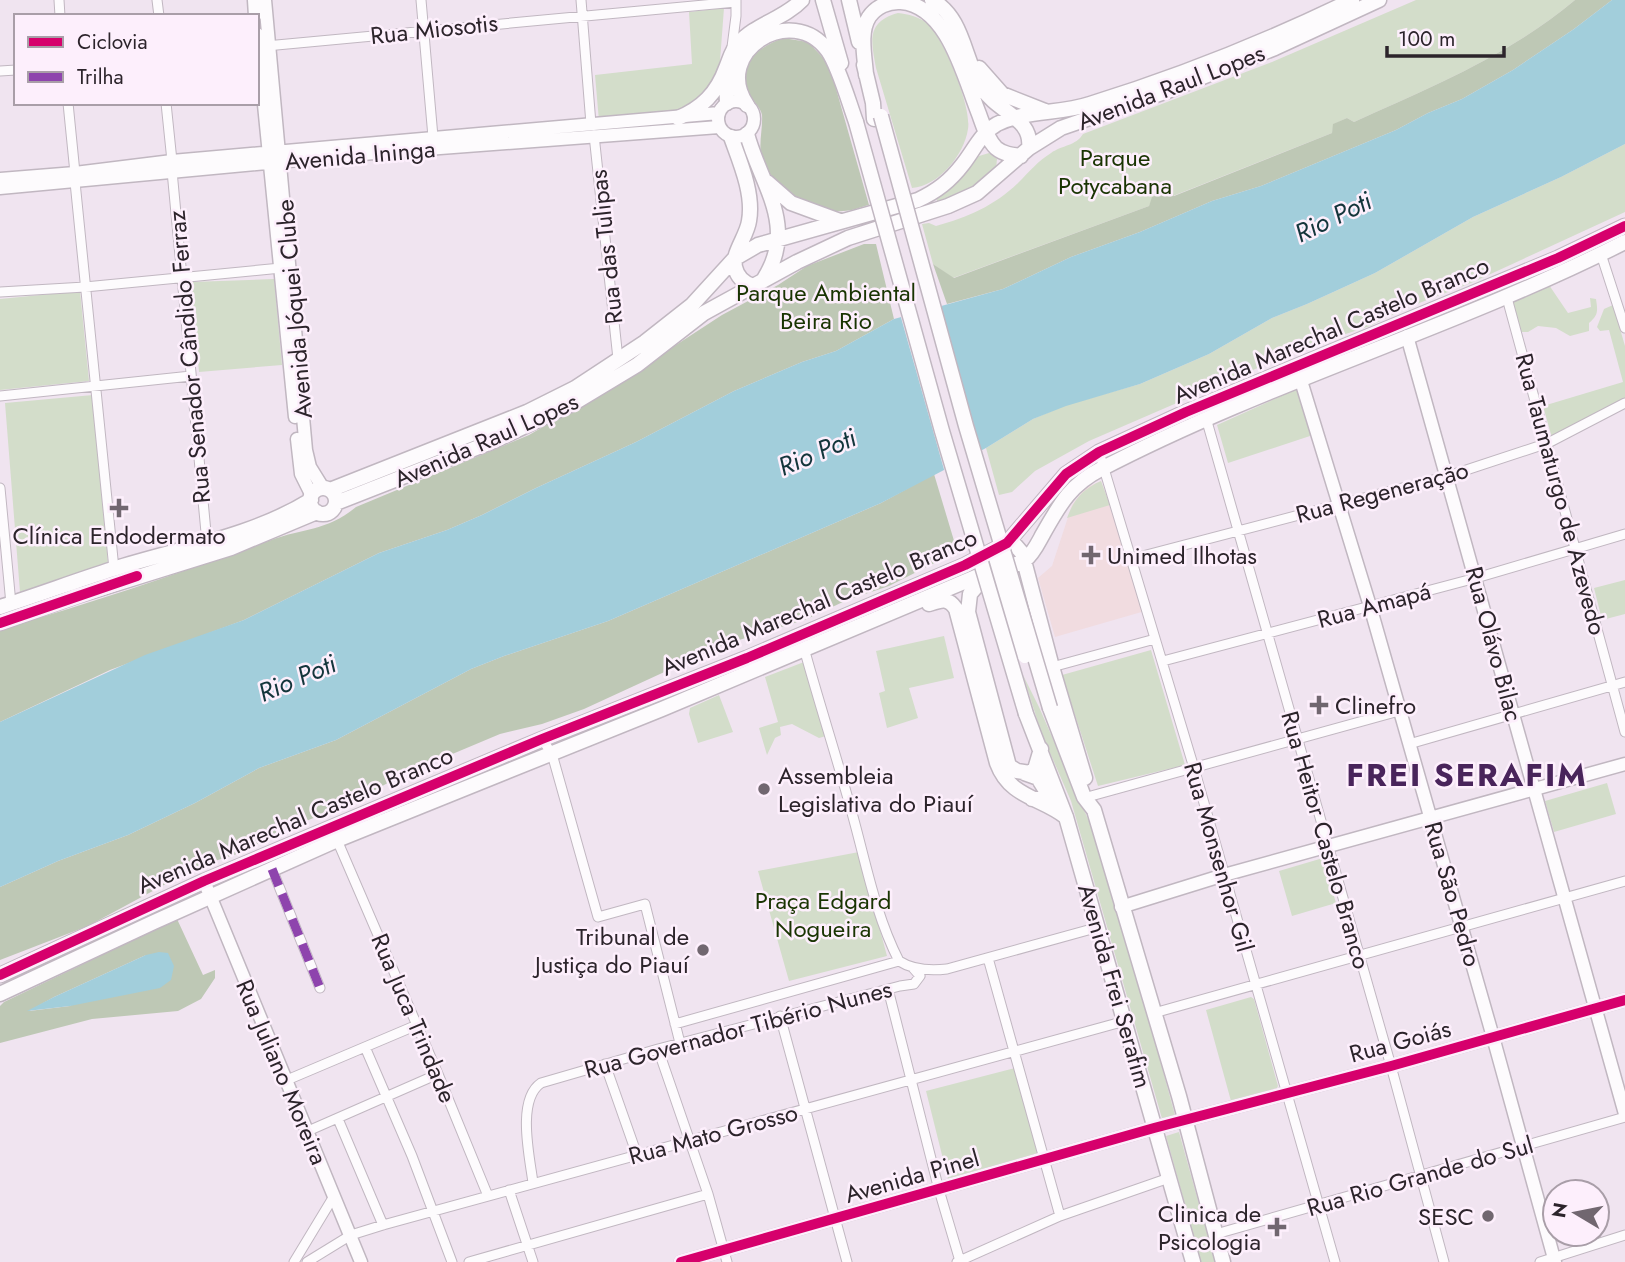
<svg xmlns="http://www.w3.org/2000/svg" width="1625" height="1262" viewBox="0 0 1625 1262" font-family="Jost,sans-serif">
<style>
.medical{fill:#f1dce0}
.green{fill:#d3ddca}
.forest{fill:#bec8b5;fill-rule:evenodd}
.water{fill:#a2cedb}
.pier{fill:#f0e4f0}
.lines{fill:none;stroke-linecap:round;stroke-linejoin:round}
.street-casing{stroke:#c1b7c1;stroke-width:11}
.secondary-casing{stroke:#c1b7c1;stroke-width:15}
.primary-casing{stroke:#c1b7c1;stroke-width:17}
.street{stroke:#fdfbfd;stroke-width:9}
.secondary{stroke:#fdfbfd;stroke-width:12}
.primary{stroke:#fdfbfd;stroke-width:14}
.primary-bridge-casing{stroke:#c1b7c1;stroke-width:17;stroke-linecap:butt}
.primary-bridge{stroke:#fdfbfd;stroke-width:14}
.quiet{stroke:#8e44ad;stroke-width:9;stroke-dasharray:18 9;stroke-linecap:butt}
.cycleway-casing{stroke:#fdeffc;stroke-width:15}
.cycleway{stroke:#d6006c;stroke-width:10}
.poi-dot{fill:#716770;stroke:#fdeffc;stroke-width:2.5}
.labels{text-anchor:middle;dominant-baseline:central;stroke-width:5;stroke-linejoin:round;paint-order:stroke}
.street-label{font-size:24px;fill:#2c242b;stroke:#fdeffc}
.park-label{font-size:24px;fill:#193402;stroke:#fdeffc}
.poi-label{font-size:24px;fill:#2c242b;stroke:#fdeffc;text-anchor:start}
.water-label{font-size:26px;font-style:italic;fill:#13353b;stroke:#fdeffc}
.district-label{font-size:32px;font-weight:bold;letter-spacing:2px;fill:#49245b;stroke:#fdeffc}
</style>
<rect width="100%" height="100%" fill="#f0e4f0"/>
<path class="medical" d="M1101 481 1145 611 1055 637 1038 578 1052 566 1072 505 1085 488Z"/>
<path class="green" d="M1416 0H1575C1510 55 1431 87 1354 122L1347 118 1334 124 1332 133 1173 196 1166 192 1153 197 1149 206 953 278 933 264 922 224 929 223 936 226C968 217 994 206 1018 183 1029 172 1038 161 1051 153 1062 145 1076 146 1083 134L1272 62Z
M724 8 719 74 692 109 599 121 595 75 692 64 689 12Z
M898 13C908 14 920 17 928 24 944 39 972 107 968 129 964 155 939 186 912 188L876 68C871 41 866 22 898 13Z
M1625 144V212L1471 283 1409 307 1370 326 1306 347 1089 441 1035 471 1012 492 999 495 986 448 1033 419 1066 405 1140 384 1209 354 1272 318 1307 304 1375 273 1473 217 1561 177Z
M989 153 997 159 996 169 973 190 937 203V199L979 156Z
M274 279 282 365 199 372 191 282Z
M1549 285 1568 313 1591 307 1590 298 1596 299C1598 312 1598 315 1589 323V331L1570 336 1556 328 1538 326 1528 332H1521L1512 302Z
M80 291 89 381 0 390V299Z
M1613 305 1625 346V400L1552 438 1543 406 1623 382 1609 330 1600 331 1597 327 1604 309Z
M1299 388 1313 435 1228 463 1217 425Z
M93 395 108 564 20 592 5 403Z
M1101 481 1110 505 1067 518C1074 499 1083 489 1101 481Z
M1625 580V614L1602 620 1594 588Z
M944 636 954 678 909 688 918 718 887 728 879 693 885 691 876 651Z
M1151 650 1185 765 1098 786 1062 675Z
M804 662 826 736 819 738 792 724 780 727 781 735 775 738 767 755 759 728 778 722 765 677Z
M1023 675 1039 707 1091 826 1152 1030 1176 1119 1163 1122 1071 801 1041 732Z
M719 695 733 732 698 743 689 714 690 708Z
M1607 783 1616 814 1554 832 1545 801Z
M859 852 887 956 789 981 758 871Z
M1323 858 1336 903 1292 916 1279 871Z
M1251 997 1254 999 1278 1086 1277 1088 1231 1101 1206 1010Z
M1015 1068 1038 1156 948 1179 926 1091Z
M1179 1132 1215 1262H1201L1166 1136Z"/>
<path class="forest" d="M1575 0H1612L1574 29 1513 70 1462 99 1428 113 1396 130 1261 186 1212 201 1140 232 1071 257 1003 289 947 304 933 264 954 278 1149 206 1152 197 1166 192 1174 196 1332 133 1333 124 1347 118 1354 122C1431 87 1510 55 1575 0Z
M783 38 808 42 829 64 869 205C861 207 852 211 843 211 814 214 770 187 762 158 758 144 763 129 762 115 761 109 755 103 751 97 732 66 755 49 783 38Z
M864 244H876L894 319 836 351 802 362 734 391 636 442 536 488 482 515 447 530 379 553 244 620 110 670 0 722V629C92 603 182 572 271 540 304 528 327 531 356 507L529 435 607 390 722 315 778 285 807 266Z
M934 474 955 544 948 556 889 586 847 600 807 619 723 645 584 709 542 724 500 734 400 776 361 798 280 832 240 853 199 866 88 926 0 960V887L58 861 128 835 195 803 259 768 336 740 471 669 504 656 608 621 881 503Z
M177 919 203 975 215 970V978L201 999 178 1011 92 1019 0 1043V1006L4 1002ZM146 955 70 1006 29 1011 54 997Z"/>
<path class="water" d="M1612 0H1625V144L1561 177 1473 217 1375 273 1307 304 1272 318 1209 354 1140 384 1066 406 1033 419 986 448 881 503 608 621 504 656 471 669 336 740 259 768 195 803 128 835 58 861 0 887V722L145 655 244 620 379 553 447 530 482 515 536 488 636 442 734 391 802 362 836 351 894 319 1003 289 1071 257 1140 232 1212 201 1261 186 1396 130 1428 113 1462 99 1513 70 1574 29Z
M159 952 168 953 174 966 171 980 160 988 70 1006 27 1011 54 997 146 955Z"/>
<path class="pier" d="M939 303 982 454 945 473 900 314Z"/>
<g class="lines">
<g class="street-casing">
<path id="street" d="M59 0 60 16
M157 0 159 16
M421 0 433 137
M581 0 591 124
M266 46 736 2
M732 47 736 16V0
M0 71 16 70
M68 103 75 173
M166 103 172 161
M594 135 618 359
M172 171 207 543
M75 182 114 569
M1601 254 1625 328
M0 292 85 287 281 268
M1507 298 1625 732
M0 396 191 376
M1206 418 1391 1066 1444 1262
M1099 452 1194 768 1335 1262
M0 488 11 604
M1131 559 1448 476 1548 443 1625 403
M804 648C819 703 837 758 852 813 866 863 875 914 899 961
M1163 661 1476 578 1625 534
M1052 667 1155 639
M542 739 552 754 598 917 645 904 680 1043
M1409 744 1625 682
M1091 796 1399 711
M337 840 438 1074 488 1196
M272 869 320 988
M988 958 1060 1216
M888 989 939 1190 960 1261
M1154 1013 1625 881
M780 1016 847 1262
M675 1024 899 961C913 970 930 971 947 969L1099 927
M365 1047 412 1156 452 1262
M658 1049 708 1194 727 1262
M605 1064 637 1155
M287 1080 417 1025
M338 1119 383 1225
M308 1131 438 1074
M533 1183C530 1158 516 1100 541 1083L658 1049 900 986 914 984 920 976 913 968
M509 1190 533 1262
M1216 1234 1625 1117
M294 1262 334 1196
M307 1262 351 1235 383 1225 1125 1021
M469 1262 708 1194
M957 1262 1060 1216 1169 1178
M1540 1262 1625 1235"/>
</g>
<g class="secondary-casing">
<path id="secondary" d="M254 0 255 16
M265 0 306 450 310 467 323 488
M257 34 295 417
M718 119a18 18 0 1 1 36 0a18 18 0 1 1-36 0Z
M0 179 75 173 172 161 719 113
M0 188 374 153 719 127
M1407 336 1625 1114
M1298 371 1370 606 1493 1037 1555 1262
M297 439 301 474 312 496
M204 881 361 1262
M1121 907 1224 875 1625 764
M681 1262 1154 1128 1391 1066 1625 1000"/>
</g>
<g class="primary-casing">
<path id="primary" d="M823 0 841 63
M849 0 859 42
M932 0C965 19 963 59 982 88 998 113 1033 118 1029 148
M864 65 873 103 874 119
M979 68 1002 94 1045 111
M726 74 727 103
M866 75C865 58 859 32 869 17 876 7 888 1 901 2 948 6 964 77 979 114 983 125 987 139 996 148 1003 154 1012 155 1021 156
M747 105C711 52 792 1 828 51 839 67 849 103 856 122
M678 118C702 108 717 93 726 68 730 59 731 51 738 44 755 24 784 19 802 0
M747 134C761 186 798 225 764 279
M731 137C740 162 754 194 749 221 747 236 732 253 735 267 737 277 744 283 753 286
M767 182 791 203 840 221
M310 501a13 13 0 1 1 26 0a13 13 0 1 1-26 0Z
M330 490 527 412 575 388 645 342 692 305 734 259 758 245 918 200C937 191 950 181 963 164 974 150 981 133 997 124 1025 110 1060 114 1090 104 1177 77 1270 40 1352 0
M336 503 494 441 574 403 637 365 704 313 797 262 848 238 948 206 977 193 1029 148 1061 128 1165 92 1275 48 1379 0
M1007 543 1016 546 1022 553 1052 667 1085 778
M987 574 970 594 968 612 1009 766 1017 771 1030 773 1035 769 1041 749
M929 604C941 600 948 597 956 609L997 763C1010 798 1041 797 1066 817
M0 607C38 595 75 581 113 569 179 548 251 537 311 500
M0 623 74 597 231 548 317 512
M1050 708 1084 797 1094 810 1179 1096 1223 1262
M1026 714 1066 817 1193 1262
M1024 773 1038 778 1048 794 1046 799H1032
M0 975 204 881 542 739 747 658 965 565 1007 543 1066 474 1099 452 1186 412 1558 258 1625 226
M0 994 154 922 337 840 662 709 990 571C1000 568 1015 566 1025 560 1033 554 1038 543 1043 534 1060 504 1070 485 1101 469 1270 381 1455 328 1625 242"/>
</g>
<use href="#street" class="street"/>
<use href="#secondary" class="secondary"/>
<use href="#primary" class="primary"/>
<g class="primary-bridge-casing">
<path id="primary-bridge" d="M881 116 966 426 1050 708
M856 122 942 431 1026 714
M994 551 1025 656"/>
</g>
<use href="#primary-bridge" class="primary-bridge"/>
<path class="quiet" d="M272 869 320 988"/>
<g class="cycleway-casing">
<path id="cycleway" d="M0 623 137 576
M0 975 204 881 542 739 747 658 965 565 1007 543 1066 474 1099 452 1186 412 1558 258 1625 226
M681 1262 1154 1128 1391 1066 1625 1000"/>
</g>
<use href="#cycleway" class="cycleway"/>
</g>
<g class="poi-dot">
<path d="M115.5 497.5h7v7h7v7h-7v7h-7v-7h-7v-7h7z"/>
<path d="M1087.5 544.5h7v7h7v7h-7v7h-7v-7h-7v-7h7z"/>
<path d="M1315.5 694.5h7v7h7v7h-7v7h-7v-7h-7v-7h7z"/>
<circle cx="764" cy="789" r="7"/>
<circle cx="703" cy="950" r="7"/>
<circle cx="1488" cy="1216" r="7"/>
<path d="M1273.5 1216.5h7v7h7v7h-7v7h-7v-7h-7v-7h7z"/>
</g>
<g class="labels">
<g class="street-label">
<text transform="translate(434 29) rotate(-6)">Rua Miosotis</text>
<text transform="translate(1171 87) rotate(-21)">Avenida Raul Lopes</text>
<text transform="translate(360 155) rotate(-5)">Avenida Ininga</text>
<text transform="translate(606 247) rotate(-96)">Rua das Tulipas</text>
<text transform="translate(294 309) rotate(-95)">Avenida Jóquei Clube</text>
<text transform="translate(1331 330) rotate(-23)">Avenida Marechal Castelo Branco</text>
<text transform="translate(189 357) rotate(-95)">Rua Senador Cândido Ferraz</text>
<text transform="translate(486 440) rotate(-24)">Avenida Raul Lopes</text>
<text transform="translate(1382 492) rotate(-15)">Rua Regeneração</text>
<text transform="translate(1561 494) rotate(75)">Rua Taumaturgo de Azevedo</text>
<text transform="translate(819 602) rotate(-23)">Avenida Marechal Castelo Branco</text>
<text transform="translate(1374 605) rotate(-15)">Rua Amapá</text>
<text transform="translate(1494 644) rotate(75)">Rua Olávo Bilac</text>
<text transform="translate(295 820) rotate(-23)">Avenida Marechal Castelo Branco</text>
<text transform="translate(1326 840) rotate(74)">Rua Heitor Castelo Branco</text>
<text transform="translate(1219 857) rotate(74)">Rua Monsenhor Gil</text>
<text transform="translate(1453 894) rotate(74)">Rua São Pedro</text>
<text transform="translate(1115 986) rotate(74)">Avenida Frei Serafim</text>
<text transform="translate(414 1018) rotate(67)">Rua Juca Trindade</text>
<text transform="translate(738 1029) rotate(-15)">Rua Governador Tibério Nunes</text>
<text transform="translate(1400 1041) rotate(-15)">Rua Goiás</text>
<text transform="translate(282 1072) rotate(67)">Rua Juliano Moreira</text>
<text transform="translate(713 1134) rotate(-15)">Rua Mato Grosso</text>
<text transform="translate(912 1176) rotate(-16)">Avenida Pinel</text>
<text transform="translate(1420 1176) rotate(-16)">Rua Rio Grande do Sul</text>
</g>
<g class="park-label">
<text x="1115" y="157">Parque<tspan x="1115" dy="28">Potycabana</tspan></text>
<text x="826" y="292">Parque Ambiental<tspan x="826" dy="28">Beira Rio</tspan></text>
<text x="823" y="900">Praça Edgard<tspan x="823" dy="28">Nogueira</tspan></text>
</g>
<g class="poi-label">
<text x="119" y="535" text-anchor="middle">Clínica Endodermato</text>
<text x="1107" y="555">Unimed Ilhotas</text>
<text x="1335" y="705">Clinefro</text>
<text x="778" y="775">Assembleia<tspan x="778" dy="28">Legislativa do Piauí</tspan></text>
<text x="689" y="936" text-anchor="end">Tribunal de<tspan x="689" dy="28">Justiça do Piauí</tspan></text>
<text x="1261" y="1213" text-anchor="end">Clinica de<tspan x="1261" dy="28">Psicologia</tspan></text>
<text x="1474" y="1216" text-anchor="end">SESC</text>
</g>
<g class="water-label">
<text transform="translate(1333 217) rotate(-26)">Rio Poti</text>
<text transform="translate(817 452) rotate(-23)">Rio Poti</text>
<text transform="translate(297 678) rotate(-23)">Rio Poti</text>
</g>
<g class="district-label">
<text x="1467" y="775">FREI SERAFIM</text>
</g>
</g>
<rect x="14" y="14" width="245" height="91" fill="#fdeffc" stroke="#a99ea8" stroke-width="2"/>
<rect x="28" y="37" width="35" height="10" fill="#d6006c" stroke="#a99ea8" stroke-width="2"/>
<text x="77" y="49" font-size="21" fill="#2c242b">Ciclovia</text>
<rect x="28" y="72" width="35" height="10" fill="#8e44ad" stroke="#a99ea8" stroke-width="2"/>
<text x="77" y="84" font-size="21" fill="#2c242b">Trilha</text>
<g transform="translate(1576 1213) rotate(280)"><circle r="33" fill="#fdeffc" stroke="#a99ea8" stroke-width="2"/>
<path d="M0-5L12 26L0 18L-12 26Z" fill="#716770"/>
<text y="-10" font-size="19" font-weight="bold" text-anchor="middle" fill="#2c242b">N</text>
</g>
<path d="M1387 46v10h117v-10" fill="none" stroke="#2c242b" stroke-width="3.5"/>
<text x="1398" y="46" font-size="21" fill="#2c242b" stroke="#fdeffc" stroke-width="5" paint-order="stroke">100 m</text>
</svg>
